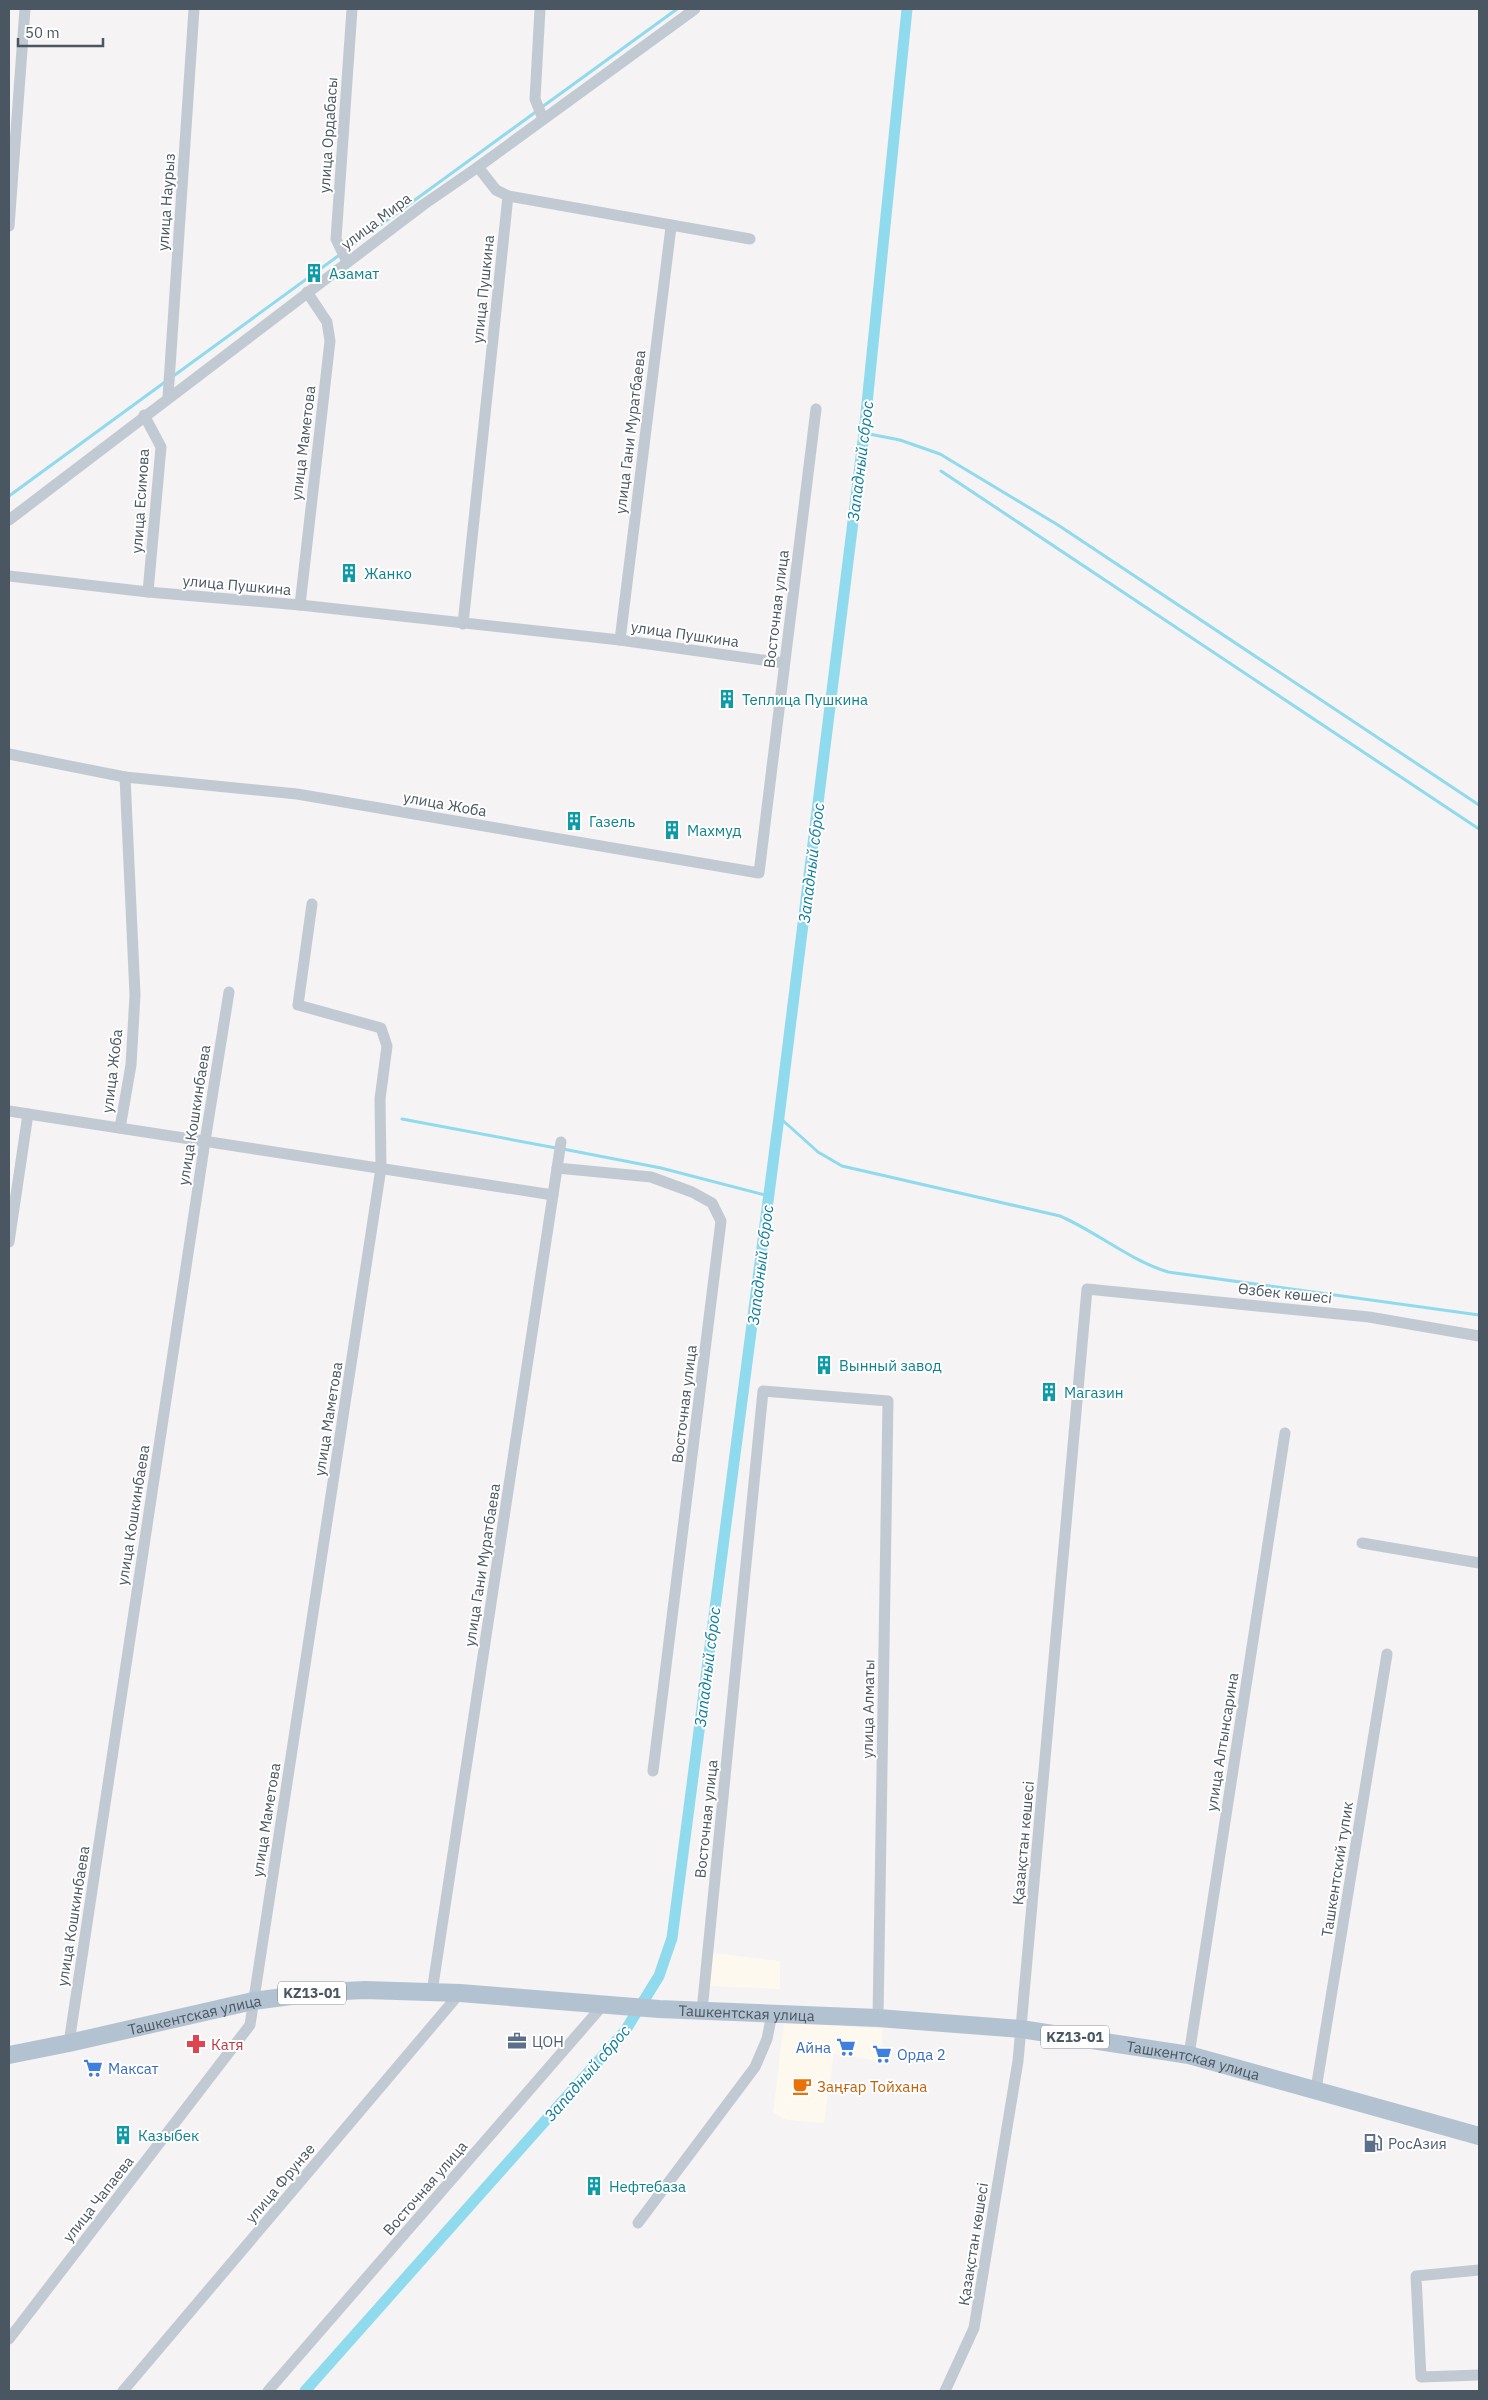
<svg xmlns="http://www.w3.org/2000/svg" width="1488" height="2400" font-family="'IBM Plex Sans',sans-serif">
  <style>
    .commercial { fill: #fdf9ef }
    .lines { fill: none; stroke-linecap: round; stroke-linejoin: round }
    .stream { stroke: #90daee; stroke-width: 3 }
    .canal { stroke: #90daee; stroke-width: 11 }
    .street { stroke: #c1cad2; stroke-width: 11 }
    .primary { stroke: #b3c2d1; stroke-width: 18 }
    .labels { text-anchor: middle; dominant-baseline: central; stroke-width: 4; stroke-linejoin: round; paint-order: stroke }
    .shield { fill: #fff; stroke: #808990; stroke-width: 1 }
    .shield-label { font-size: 14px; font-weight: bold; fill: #4a5661 }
    .street-label { font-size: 15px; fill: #4a5661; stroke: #fff }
    .culture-label { font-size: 15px; fill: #0d838f; stroke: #fff; text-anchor: start }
    .service-label { font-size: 15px; fill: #4e5e75; stroke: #fff; text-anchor: start }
    .health-label { font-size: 15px; fill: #be3a42; stroke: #fff; text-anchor: start }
    .shop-label { font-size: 15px; fill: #366cbe; stroke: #fff; text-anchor: start }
    .food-label { font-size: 15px; fill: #c56008; stroke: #fff; text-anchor: start }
    .water-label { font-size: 16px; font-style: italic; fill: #0c7c9b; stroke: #fff }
  </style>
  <rect width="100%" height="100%" fill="#f5f3f3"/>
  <g class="commercial">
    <polygon points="712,1953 780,1961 780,1989 710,1986"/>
    <polygon points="784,2022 883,2029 880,2061 834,2054 824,2123 787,2120 773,2113"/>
  </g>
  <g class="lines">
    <g class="stream">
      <polyline points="542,107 677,9"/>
      <polyline points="172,377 537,111"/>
      <polyline points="864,433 900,440 940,454 1058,525 1479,805"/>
      <polyline points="941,471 1479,829"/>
      <polyline points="9,496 165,382"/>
      <path d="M779 1117 818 1152 842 1166 1060 1216C1097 1232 1129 1260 1168 1272L1479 1315"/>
      <polyline points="402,1119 556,1148"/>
      <polyline points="563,1149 661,1168 769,1196"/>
    </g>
    <polyline class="canal" points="305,2391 625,2031 659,1976 672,1938 779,1117 864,433 907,9"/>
    <g class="street">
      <polyline points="540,9 535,99 543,119"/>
      <polyline points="478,167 496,190 508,196 750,239"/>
      <polyline points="9,226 25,9"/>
      <polyline points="347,262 336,239 352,9"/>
      <polyline points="168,397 194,9"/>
      <polyline points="144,415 161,447 148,592"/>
      <polyline points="9,520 423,205 478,167 695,9"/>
      <polyline points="9,576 148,592 300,605 620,640 784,663"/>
      <polyline points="300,605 330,341 327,322 307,292"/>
      <polyline points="463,624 508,196"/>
      <polyline points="620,640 671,227"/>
      <polyline points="9,754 125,777 297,794 759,873 816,409"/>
      <polyline points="9,1111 553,1195"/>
      <polyline points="120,1128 131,1065 135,995 125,777"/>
      <polyline points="557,1168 651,1177 692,1192 712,1203 721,1221 653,1771"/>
      <polyline points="9,1242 28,1114"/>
      <polyline points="1362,1543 1479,1563"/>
      <polyline points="432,1992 561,1142"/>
      <polyline points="702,2011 763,1391 888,1401 878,2018"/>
      <polyline points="69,2043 205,1141 229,992"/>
      <polyline points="1189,2055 1285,1433"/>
      <polyline points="1316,2089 1387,1654"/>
      <polyline points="638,2223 755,2067 767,2039 772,2014"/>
      <polyline points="1479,2270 1416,2276 1421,2377 1479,2375"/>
      <polyline points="9,2339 250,2025 381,1168 380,1099 387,1046 381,1028 298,1005 312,904"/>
      <polyline points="123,2391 460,1993"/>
      <polyline points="268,2391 604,2004"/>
      <polyline points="945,2391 974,2328 1018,2061 1087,1289 1369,1317 1479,1336"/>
    </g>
    <path class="primary" id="s1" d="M9 2055 69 2043 253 2001 322 1992 365 1990 460 1993 659 2009 878 2018 1021 2029 1189 2055 1479 2136"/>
  </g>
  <defs>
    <g id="building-bare" transform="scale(1.5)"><path d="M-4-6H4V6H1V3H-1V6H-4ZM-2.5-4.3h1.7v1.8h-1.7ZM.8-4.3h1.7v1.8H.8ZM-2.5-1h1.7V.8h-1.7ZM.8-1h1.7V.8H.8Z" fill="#0f9aa8" stroke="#fff" stroke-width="2.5" paint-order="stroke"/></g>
    <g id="office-bare" transform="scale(1.5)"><path d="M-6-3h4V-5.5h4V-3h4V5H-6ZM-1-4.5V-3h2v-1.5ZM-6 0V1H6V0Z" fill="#5c6f8a" stroke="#fff" stroke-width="2.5" paint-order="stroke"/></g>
    <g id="pharmacy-bare" transform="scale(1.5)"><path d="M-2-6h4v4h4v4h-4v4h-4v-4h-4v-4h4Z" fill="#e0444e" stroke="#fff" stroke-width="2.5" paint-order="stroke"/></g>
    <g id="supermarket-bare" transform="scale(1.5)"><path d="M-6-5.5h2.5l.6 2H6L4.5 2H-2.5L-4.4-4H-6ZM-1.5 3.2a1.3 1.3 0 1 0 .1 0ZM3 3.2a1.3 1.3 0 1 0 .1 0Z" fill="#3f7fe0" stroke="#fff" stroke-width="2.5" paint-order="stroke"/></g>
    <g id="cafe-bare" transform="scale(1.5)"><path d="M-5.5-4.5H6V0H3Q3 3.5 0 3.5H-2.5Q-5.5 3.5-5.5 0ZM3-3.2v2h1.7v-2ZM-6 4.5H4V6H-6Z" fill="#e8710a" stroke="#fff" stroke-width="2.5" paint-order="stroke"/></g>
    <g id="fuel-bare" transform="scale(1.5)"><path d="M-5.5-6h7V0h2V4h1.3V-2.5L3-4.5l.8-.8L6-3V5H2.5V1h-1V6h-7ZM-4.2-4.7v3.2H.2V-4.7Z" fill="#5c6f8a" stroke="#fff" stroke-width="2.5" paint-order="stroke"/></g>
  </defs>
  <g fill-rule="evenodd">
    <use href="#building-bare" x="314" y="273"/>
    <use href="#building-bare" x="349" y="573"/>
    <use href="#building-bare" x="727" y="699"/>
    <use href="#building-bare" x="574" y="821"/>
    <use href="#building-bare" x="672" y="830"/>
    <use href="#building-bare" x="824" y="1365"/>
    <use href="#building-bare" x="1049" y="1392"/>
    <use href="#office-bare" x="517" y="2041"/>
    <use href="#pharmacy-bare" x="196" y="2044"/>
    <use href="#supermarket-bare" x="846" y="2047"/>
    <use href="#supermarket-bare" x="882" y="2054"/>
    <use href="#supermarket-bare" x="93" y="2068"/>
    <use href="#cafe-bare" x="802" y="2086"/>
    <use href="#building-bare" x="123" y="2135"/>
    <use href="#fuel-bare" x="1373" y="2143"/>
    <use href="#building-bare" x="594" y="2186"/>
  </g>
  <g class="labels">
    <g class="shield">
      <rect x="278" y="1981.5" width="68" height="23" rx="4"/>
      <rect x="1041" y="2025.5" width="68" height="23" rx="4"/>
    </g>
    <g class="shield-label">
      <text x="312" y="1993">KZ13-01</text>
      <text x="1075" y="2037">KZ13-01</text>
    </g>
    <g class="street-label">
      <text transform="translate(328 135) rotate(-86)">улица Ордабасы</text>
      <text transform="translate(166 202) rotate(-86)">улица Наурыз</text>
      <text transform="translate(376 221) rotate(-37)">улица Мира</text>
      <text transform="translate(483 289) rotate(-84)">улица Пушкина</text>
      <text transform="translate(630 432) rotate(-83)">улица Гани Муратбаева</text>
      <text transform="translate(303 443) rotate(-83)">улица Маметова</text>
      <text transform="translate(140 501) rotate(-86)">улица Есимова</text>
      <text transform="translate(237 585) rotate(5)">улица Пушкина</text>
      <text transform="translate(776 609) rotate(-83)">Восточная улица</text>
      <text transform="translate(685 634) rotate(8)">улица Пушкина</text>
      <text transform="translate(445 804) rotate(10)">улица Жоба</text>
      <text transform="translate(112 1071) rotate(-83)">улица Жоба</text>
      <text transform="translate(194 1115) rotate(-81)">улица Кошкинбаева</text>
      <text transform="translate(1285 1293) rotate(6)">Өзбек көшесі</text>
      <text transform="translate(684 1404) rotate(-83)">Восточная улица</text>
      <text transform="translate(328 1419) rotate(-81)">улица Маметова</text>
      <text transform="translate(133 1515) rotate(-81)">улица Кошкинбаева</text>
      <text transform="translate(482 1565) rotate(-81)">улица Гани Муратбаева</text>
      <text transform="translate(868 1709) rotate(-89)">улица Алматы</text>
      <text transform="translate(1222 1742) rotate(-81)">улица Алтынсарина</text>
      <text transform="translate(706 1819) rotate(-84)">Восточная улица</text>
      <text transform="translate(266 1820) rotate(-81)">улица Маметова</text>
      <text transform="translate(1023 1843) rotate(-85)">Қазақстан көшесі</text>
      <text transform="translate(1337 1869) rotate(-81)">Ташкентский тупик</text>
      <text transform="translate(73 1916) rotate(-81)">улица Кошкинбаева</text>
      <text stroke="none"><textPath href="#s1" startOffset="745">Ташкентская улица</textPath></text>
      <text stroke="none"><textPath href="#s1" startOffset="190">Ташкентская улица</textPath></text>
      <text stroke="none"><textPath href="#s1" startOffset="1195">Ташкентская улица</textPath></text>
      <text transform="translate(280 2183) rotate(-50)">улица Фрунзе</text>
      <text transform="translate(425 2188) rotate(-49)">Восточная улица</text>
      <text transform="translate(98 2199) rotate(-52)">улица Чапаева</text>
      <text transform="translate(973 2244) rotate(-81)">Қазақстан көшесі</text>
    </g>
    <g class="culture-label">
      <text x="329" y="273">Азамат</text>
      <text x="364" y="573">Жанко</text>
      <text x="742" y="699">Теплица Пушкина</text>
      <text x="589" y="821">Газель</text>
      <text x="687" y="830">Махмуд</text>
      <text x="839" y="1365">Вынный завод</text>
      <text x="1064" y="1392">Магазин</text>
      <text x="138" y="2135">Казыбек</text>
      <text x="609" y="2186">Нефтебаза</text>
    </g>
    <g class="service-label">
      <text x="532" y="2041">ЦОН</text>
      <text x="1388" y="2143">РосАзия</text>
    </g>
    <g class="health-label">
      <text x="211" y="2044">Катя</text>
    </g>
    <g class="shop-label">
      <text x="831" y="2047" text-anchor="end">Айна</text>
      <text x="897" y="2054">Орда 2</text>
      <text x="108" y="2068">Максат</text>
    </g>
    <g class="food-label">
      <text x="817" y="2086">Заңғар Тойхана</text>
    </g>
    <g class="water-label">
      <text transform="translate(860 461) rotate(-83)">Западный сброс</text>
      <text transform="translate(811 863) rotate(-83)">Западный сброс</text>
      <text transform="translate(760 1265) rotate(-83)">Западный сброс</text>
      <text transform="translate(707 1667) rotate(-83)">Западный сброс</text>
      <text transform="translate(587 2073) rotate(-49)">Западный сброс</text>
    </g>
  </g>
  <rect width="1488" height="2400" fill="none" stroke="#4a5661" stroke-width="20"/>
  <path d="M18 38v8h85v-8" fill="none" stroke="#4a5661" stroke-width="2.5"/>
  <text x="25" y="38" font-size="15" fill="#4a5661" stroke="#ffffff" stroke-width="4" paint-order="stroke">50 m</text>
</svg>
